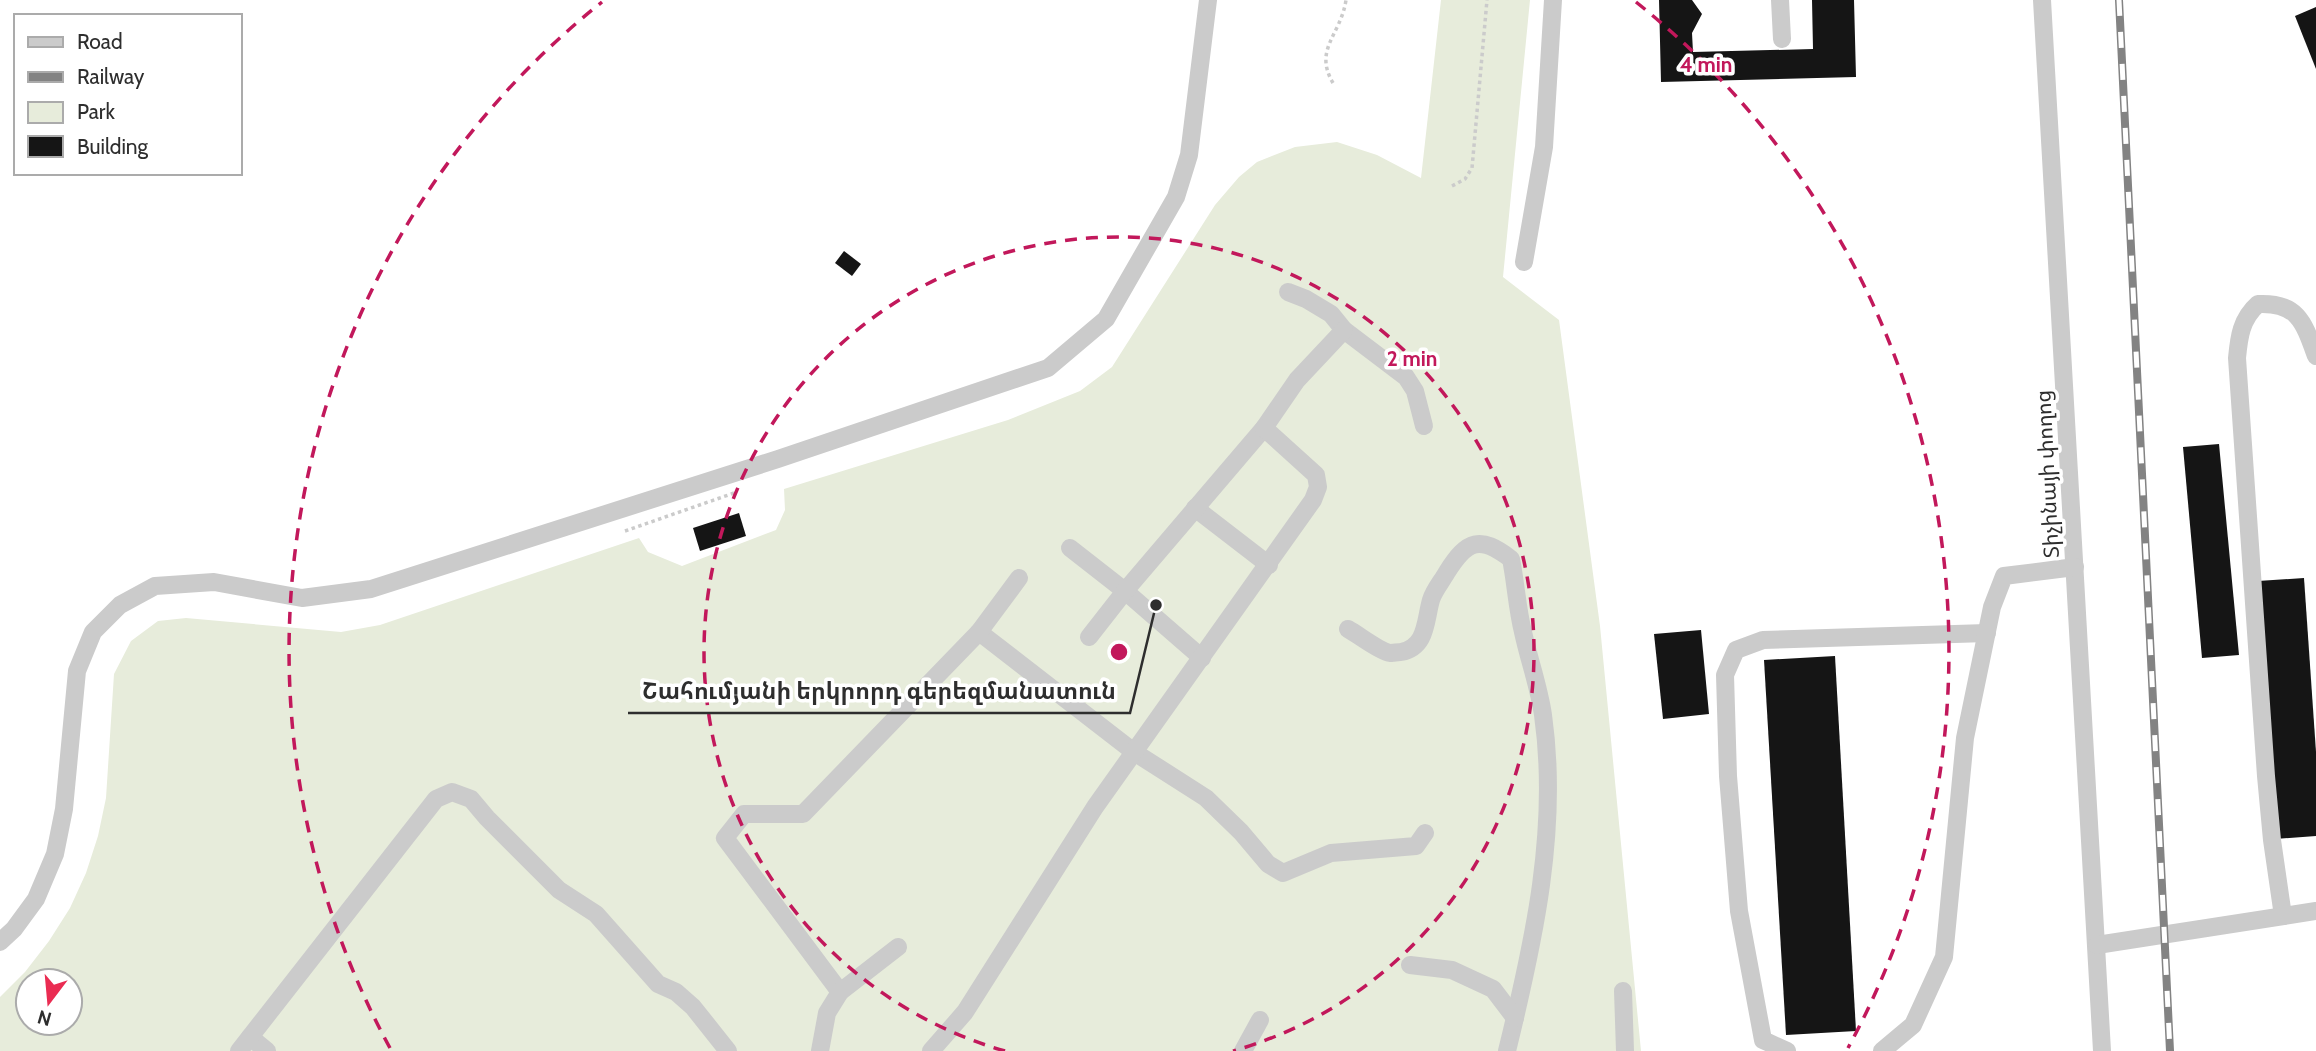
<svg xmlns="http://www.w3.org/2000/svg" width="2316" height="1051" font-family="Cabin,'Noto Sans Armenian',sans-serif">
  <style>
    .green { fill: #e7ecdb; fill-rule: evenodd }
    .building { fill: #151515 }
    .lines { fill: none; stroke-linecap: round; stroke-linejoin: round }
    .path { stroke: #cbcbcb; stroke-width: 3.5; stroke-dasharray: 3.5 3.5; stroke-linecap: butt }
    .minor { stroke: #cbcbcb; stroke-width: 18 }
    .rail-casing { stroke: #838383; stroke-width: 8 }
    .rail { stroke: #fff; stroke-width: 5; stroke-dasharray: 16; stroke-linecap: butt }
    .ring { fill: none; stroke: #c2185b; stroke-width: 3.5; stroke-dasharray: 12 9 }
    .labels { text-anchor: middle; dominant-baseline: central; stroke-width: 7; stroke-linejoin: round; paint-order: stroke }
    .street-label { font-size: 21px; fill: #2e2e2e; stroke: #fff }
    .centre { fill: #c2185b; stroke: #fff; stroke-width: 3.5 }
    .ring-label { font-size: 21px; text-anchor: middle; font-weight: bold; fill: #c2185b; stroke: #fff; stroke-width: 7; stroke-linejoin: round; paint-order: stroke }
    .leader { fill: none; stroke: #2e2e2e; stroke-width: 2.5 }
    .callout-dot { fill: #2e2e2e; stroke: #fff; stroke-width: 2.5 }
    .callout-label { font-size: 23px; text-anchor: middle; font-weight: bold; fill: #2e2e2e; stroke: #fff; stroke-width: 7; stroke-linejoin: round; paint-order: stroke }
  </style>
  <rect width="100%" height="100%" fill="#fff"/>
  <path class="green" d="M1441 0H1530L1503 277 1559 320 1600 626 1641 1051H0V997L25 972 49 941 70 908 86 873 98 836 106 798 114 674 131 641 158 621 186 618 341 632 380 625 639 538 648 552 682 566 776 530 785 510 784 489 1008 420 1080 391 1112 367 1215 205 1239 177 1257 162 1295 147 1337 142 1377 155 1421 178ZM28 981H70V1023H28Z"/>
  <g class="building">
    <polygon points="1659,0 1692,0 1702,14 1692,33 1693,52 1813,49 1812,0 1854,0 1856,77 1661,82"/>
    <polygon points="2316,7 2316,69 2295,16"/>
    <polygon points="844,251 861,264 852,276 835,263"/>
    <polygon points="2219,444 2239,655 2202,658 2183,447"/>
    <polygon points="739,513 746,536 700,551 693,528"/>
    <polygon points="2304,578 2316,752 2316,836 2275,839 2258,581"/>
    <polygon points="1701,630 1709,714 1663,719 1654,634"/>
    <polygon points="1835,656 1856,1031 1786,1035 1764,660"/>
  </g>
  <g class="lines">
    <g class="path">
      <path d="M1333 83C1313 49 1341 35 1346 0"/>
      <polyline points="1452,186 1465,179 1472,168 1487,0"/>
      <polyline points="625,531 734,493"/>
    </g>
    <g class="minor">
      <polyline points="1780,0 1782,39"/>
      <polyline points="2042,0 2102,1051"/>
      <polyline points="1524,262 1544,147 1553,0"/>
      <polyline points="1288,292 1306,299 1331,314 1344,330 1406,377 1415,391 1424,426"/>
      <polyline points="1195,508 1269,565"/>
      <polyline points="1070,548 1125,591 1202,658"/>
      <path d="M1348 629C1359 635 1379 651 1390 653 1391 653 1400 652 1401 652 1427 647 1425 621 1431 600 1434 590 1442 581 1447 572 1467 540 1480 535 1511 559 1516 584 1517 608 1523 632 1529 660 1539 687 1543 715 1559 828 1534 941 1507 1051"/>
      <polyline points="979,632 1134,752 1206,798 1241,832 1268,864 1283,873 1331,853 1416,846 1425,833"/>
      <polyline points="1089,637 1125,591 1264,428 1297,380 1344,330"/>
      <path d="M2283 916 2272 840 2266 776 2237 358C2239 337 2241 319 2258 304 2298 302 2304 323 2316 356"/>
      <polyline points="0,942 14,929 36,899 55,854 64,809 77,671 93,632 120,605 155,586 214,582 302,598 371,589 778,459 1048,368 1106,319 1176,197 1189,155 1208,0"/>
      <polyline points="2097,945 2316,911"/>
      <polyline points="1410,965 1452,970 1493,989 1515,1018"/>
      <polyline points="1623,991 1625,1051"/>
      <polyline points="840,992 725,838 744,814 803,814 979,632 1019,578"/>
      <polyline points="250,1037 267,1051"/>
      <polyline points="239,1051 436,799 452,792 471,799 487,818 559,890 596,914 658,984 676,992 693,1007 728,1051"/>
      <polyline points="820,1051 827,1013 840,992 898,947"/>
      <polyline points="931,1051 965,1012 1095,807 1313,500 1318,487 1316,475 1264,428"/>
      <polyline points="1243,1051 1260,1020"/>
      <polyline points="1787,1051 1763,1040 1739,911 1728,776 1725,675 1736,650 1763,640 1987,633"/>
      <polyline points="1882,1051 1913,1025 1944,957 1965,738 1992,607 2004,576 2075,567"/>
    </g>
    <g class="rail-casing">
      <polyline id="rail" points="2119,0 2170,1051"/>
    </g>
    <use href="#rail" class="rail"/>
  </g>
  <g class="ring">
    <path d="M1005 1051A415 415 0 1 1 1233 1051"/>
    <path d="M390 1048A830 830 0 0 1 602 2M1636 2A830 830 0 0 1 1848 1048"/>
  </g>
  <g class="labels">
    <g class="street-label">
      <text transform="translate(2047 474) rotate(-93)">Տիչինայի փողոց</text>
    </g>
  </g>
  <circle cx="1119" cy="652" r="10" class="centre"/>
  <g class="ring-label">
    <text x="1706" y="72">4 min</text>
    <text x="1412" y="366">2 min</text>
  </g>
  <path class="leader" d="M1156 605L1130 713H628"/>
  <circle class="callout-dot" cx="1156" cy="605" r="7"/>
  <g class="callout-label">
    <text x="879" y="699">Շահումյանի երկրորդ գերեզմանատուն</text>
  </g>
  <rect x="14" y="14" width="228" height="161" fill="#ffffff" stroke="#ababab" stroke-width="2"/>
  <rect x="28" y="37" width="35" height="10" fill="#cbcbcb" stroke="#ababab" stroke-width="2"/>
  <text x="77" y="49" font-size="21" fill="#2e2e2e">Road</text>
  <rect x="28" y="72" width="35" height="10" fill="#838383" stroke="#ababab" stroke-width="2"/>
  <text x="77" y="84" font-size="21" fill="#2e2e2e">Railway</text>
  <rect x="28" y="102" width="35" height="21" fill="#e7ecdb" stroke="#ababab" stroke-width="2"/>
  <text x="77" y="119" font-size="21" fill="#2e2e2e">Park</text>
  <rect x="28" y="136" width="35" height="21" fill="#151515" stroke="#ababab" stroke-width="2"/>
  <text x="77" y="154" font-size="21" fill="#2e2e2e">Building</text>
  <g transform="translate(49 1002) rotate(196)"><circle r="33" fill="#ffffff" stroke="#ababab" stroke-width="2"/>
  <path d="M0-5L12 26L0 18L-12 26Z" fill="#ea2c52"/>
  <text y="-10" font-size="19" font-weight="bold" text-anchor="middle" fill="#2e2e2e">N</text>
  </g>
</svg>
